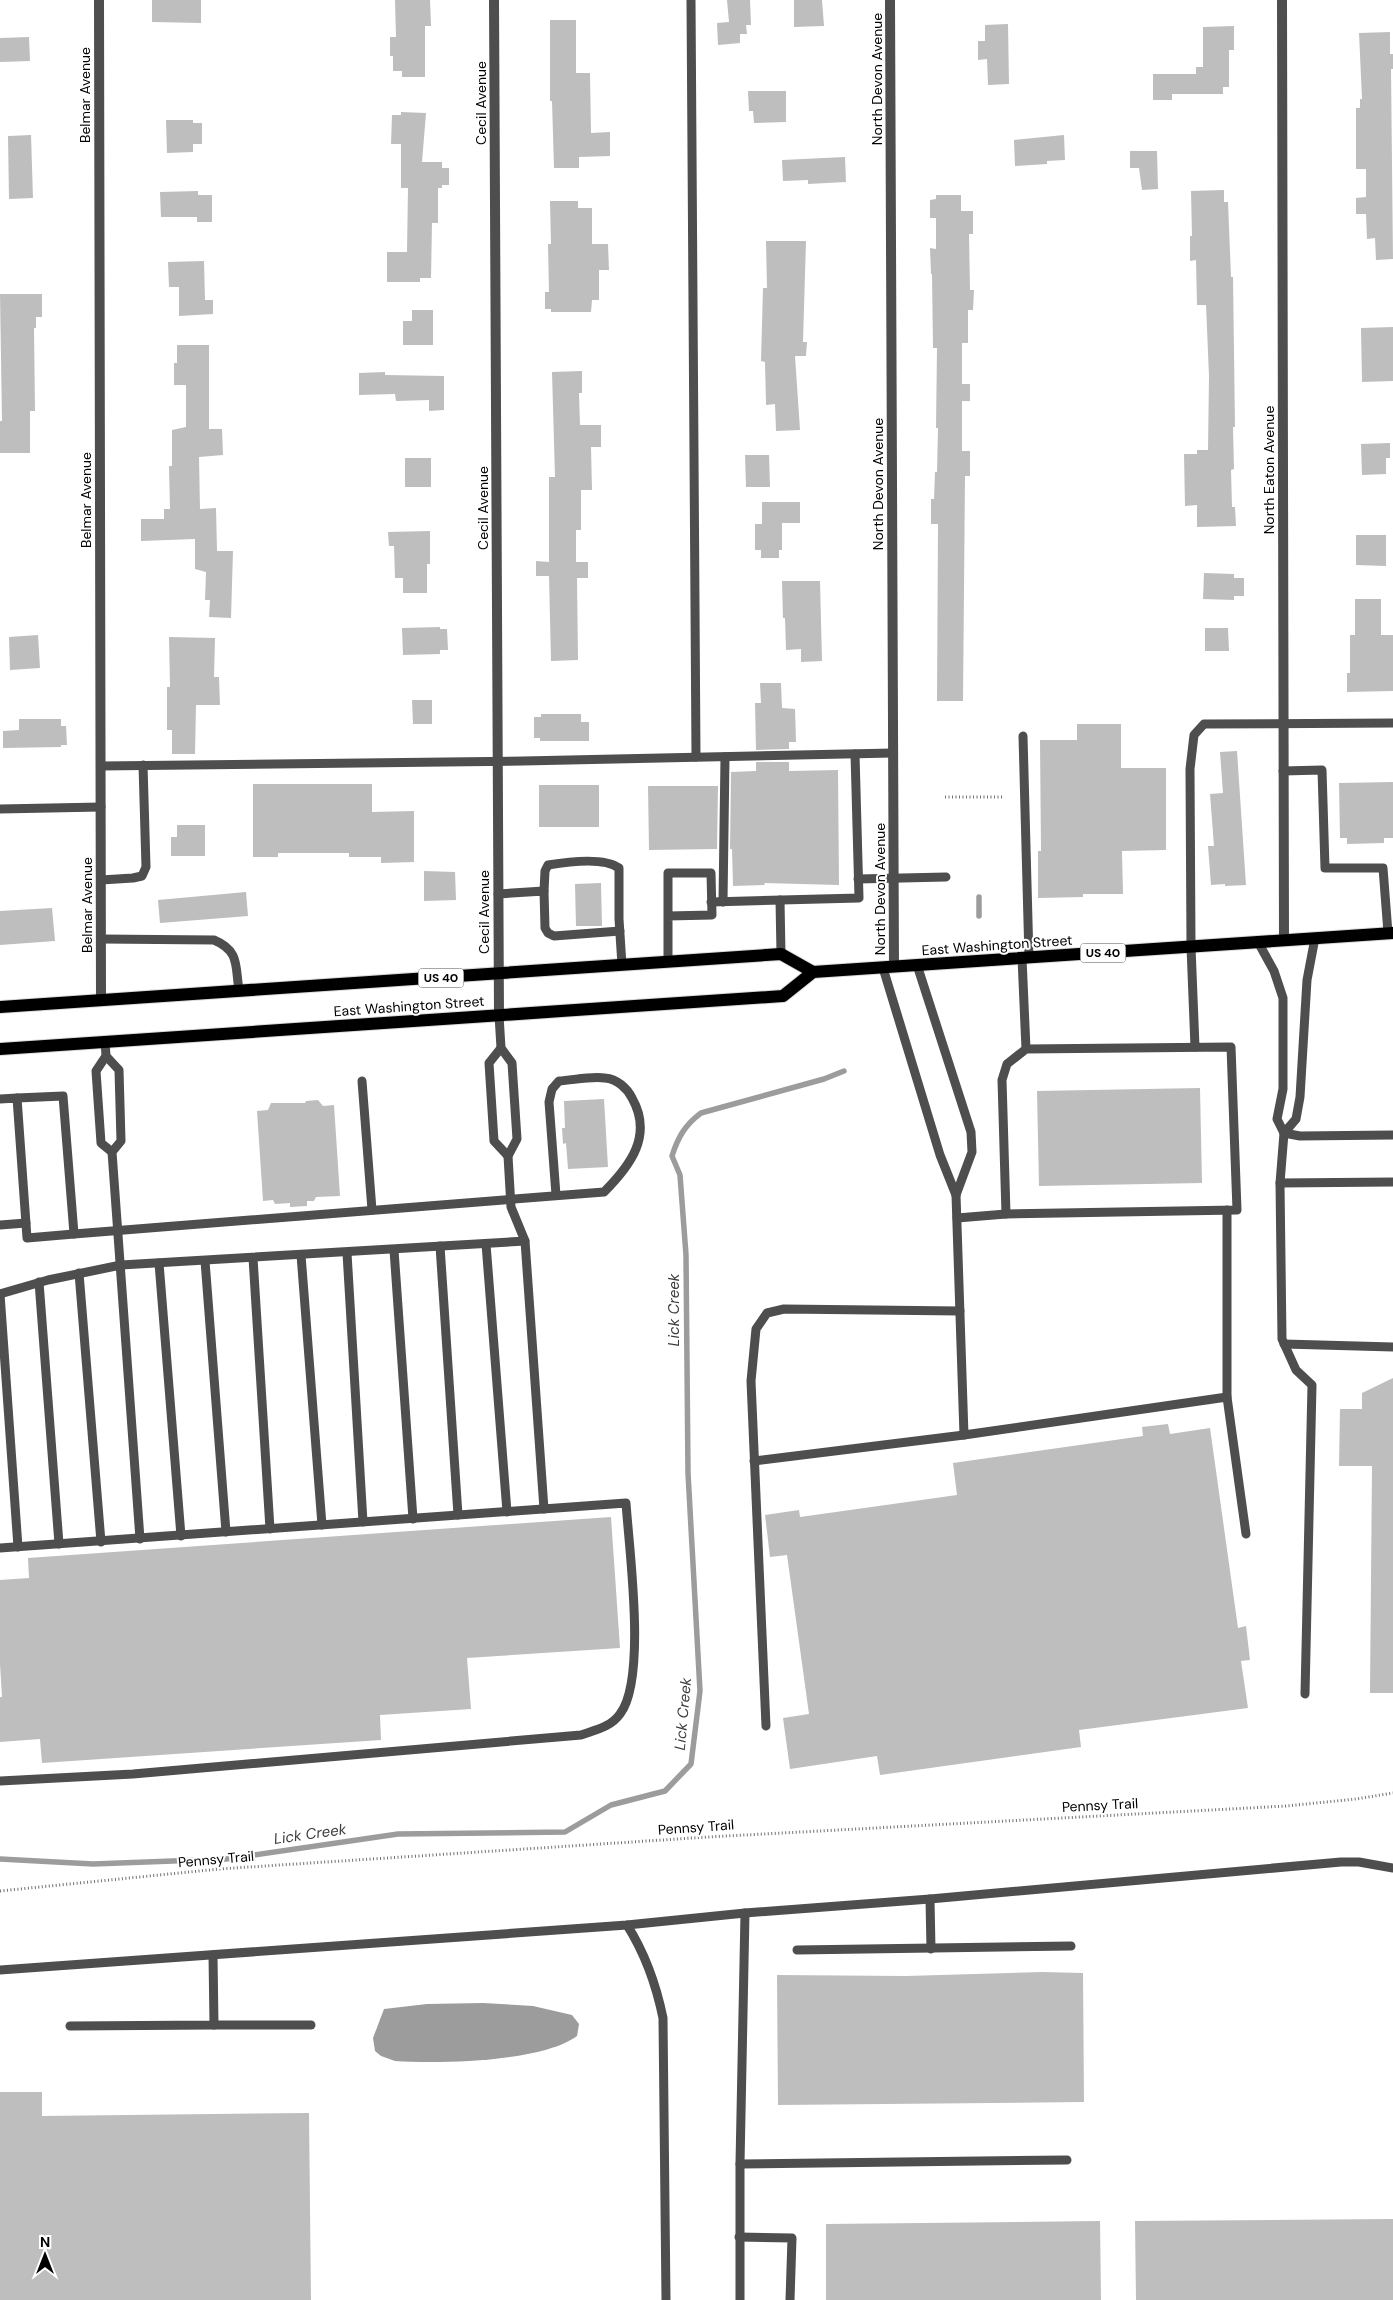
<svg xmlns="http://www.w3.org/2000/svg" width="1393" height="2300" font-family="'DM Sans',sans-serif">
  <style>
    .water { fill: #9c9c9c }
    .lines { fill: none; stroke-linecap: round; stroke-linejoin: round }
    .stream { stroke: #9c9c9c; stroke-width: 5.5 }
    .building { fill: #bebebe }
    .primary-casing { stroke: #dbdbdb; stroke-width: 14 }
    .path { stroke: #707070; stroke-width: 3; stroke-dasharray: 1 2.5; stroke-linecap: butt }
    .lane { stroke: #4e4e4e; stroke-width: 9 }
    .street { stroke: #4e4e4e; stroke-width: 10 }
    .primary { stroke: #000; stroke-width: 12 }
    .labels { text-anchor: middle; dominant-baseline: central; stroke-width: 4; stroke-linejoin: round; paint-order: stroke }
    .shield { fill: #fff; stroke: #4c4c4c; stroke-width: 1 }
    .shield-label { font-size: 12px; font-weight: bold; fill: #000 }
    .street-label { font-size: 14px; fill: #000; stroke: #fff }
    .water-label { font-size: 15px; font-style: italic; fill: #3d3d3d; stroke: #fff }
  </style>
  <rect width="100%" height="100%" fill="#fff"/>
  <path class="water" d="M483 2003 533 2006 572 2015 579 2024 577 2036C542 2062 439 2064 395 2061L381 2056 375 2051 373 2038 384 2009 427 2004Z"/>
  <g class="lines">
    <g class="stream">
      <polyline points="979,897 979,916"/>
      <path d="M0 1859 93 1864 226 1859 398 1834 565 1832 611 1805 665 1791 691 1764 700 1691 688 1473 686 1255 680 1175 672 1156C678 1137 685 1125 701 1113L824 1079 844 1071"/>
    </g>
  </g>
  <g class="building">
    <polygon points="152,0 201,0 201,23 152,22"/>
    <polygon points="395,0 430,0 431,26 425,26 425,77 402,77 402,71 393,71 393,56 390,56 390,37 396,37"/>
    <polygon points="727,0 750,0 751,25 746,25 747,34 740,34 740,43 718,45 717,23 729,22"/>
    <polygon points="794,0 822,0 824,26 794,27"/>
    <polygon points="550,20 576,20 576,73 590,73 591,133 610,132 610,156 579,157 579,168 554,168 552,101 550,101"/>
    <polygon points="1008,24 1009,84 988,85 987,59 978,60 978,41 985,41 985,25"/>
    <polygon points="1234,26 1234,50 1229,50 1229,87 1223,87 1223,94 1172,94 1172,100 1153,100 1153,74 1196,74 1196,67 1203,67 1203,27"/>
    <polygon points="1390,32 1390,54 1393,54 1393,69 1391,69 1393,259 1376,260 1375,238 1367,239 1366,214 1356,214 1356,198 1366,197 1366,169 1356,169 1356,108 1360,108 1360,99 1362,99 1359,33"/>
    <polygon points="29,37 30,61 0,62 0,38"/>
    <polygon points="748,91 786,91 786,122 754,123 753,111 749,111"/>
    <polygon points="401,112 426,113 422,162 442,162 442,168 449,168 449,185 442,185 442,188 438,188 438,223 432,223 431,278 420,278 420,282 387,282 387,252 407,252 408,188 401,188 401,144 391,144 392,115 401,115"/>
    <polygon points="166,120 193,120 193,123 202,123 202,144 193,144 193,152 167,153"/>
    <polygon points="31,135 33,198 9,199 8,136"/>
    <polygon points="1064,135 1065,160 1047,161 1047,164 1015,166 1014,140"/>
    <polygon points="1130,151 1157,151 1158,189 1142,190 1139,168 1130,168"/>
    <polygon points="845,157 846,182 808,184 808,180 783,181 782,160"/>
    <polygon points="1224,190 1224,202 1228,202 1231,277 1233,277 1235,427 1233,427 1234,469 1231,470 1232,507 1235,507 1236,526 1197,527 1197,505 1185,506 1184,454 1197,454 1197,450 1208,450 1209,376 1206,305 1197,305 1196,260 1190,261 1190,236 1192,236 1191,191"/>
    <polygon points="198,191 198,195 212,195 212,222 197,222 197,217 161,217 160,192"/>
    <polygon points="936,195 961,195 961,211 973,211 973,234 969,234 970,290 974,290 973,310 968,310 968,343 962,343 962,384 970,384 970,401 962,401 962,451 970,451 970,476 965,476 963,701 937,701 938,524 931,524 931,499 934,499 935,472 937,472 938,428 936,428 937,348 933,348 932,274 931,274 930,248 936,249 936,218 930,218 930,200 936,199"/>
    <polygon points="550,201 578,201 578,208 592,208 592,244 608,244 609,270 599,270 599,300 592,300 591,312 551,312 551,309 545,309 545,292 549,292 548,244 551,244"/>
    <polygon points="766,241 806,241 803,342 807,342 806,356 795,356 800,430 776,431 775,404 766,405 765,362 761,361 763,288 767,288"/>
    <polygon points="204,261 205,300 213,300 213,314 179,316 179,287 169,287 168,262"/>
    <polygon points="0,294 42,294 42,317 36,317 36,328 34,328 35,411 30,411 30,453 0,453 0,421 2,421"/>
    <polygon points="412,310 433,310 433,345 403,345 403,321 412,321"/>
    <polygon points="1393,327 1393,381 1362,382 1361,328"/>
    <polygon points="177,345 209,345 209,429 222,429 223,455 199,457 200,509 216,508 217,551 233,551 231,618 209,617 210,600 205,600 206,572 195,569 195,539 141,541 141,519 164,519 164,509 170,509 169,466 172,466 172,430 186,427 186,385 174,385 174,363 177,363"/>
    <polygon points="582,371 582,393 579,393 580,425 601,425 601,447 591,447 592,490 581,490 581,530 576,530 576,562 588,562 588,578 577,578 578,660 551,661 549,576 536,576 536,561 549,562 549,477 555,477 552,372"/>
    <polygon points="385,372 385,375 444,376 444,410 429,411 429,400 396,401 395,394 359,395 359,373"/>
    <polygon points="1390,443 1390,458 1386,458 1386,474 1362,475 1361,444"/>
    <polygon points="745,455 769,455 770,487 746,487"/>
    <rect x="405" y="458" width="26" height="29"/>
    <polygon points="762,502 800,502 800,523 782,523 782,550 779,550 779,558 761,558 761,550 755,550 755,524 762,524"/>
    <polygon points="430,531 430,564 427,564 427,593 403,593 403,578 395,578 394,546 389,546 388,532"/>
    <polygon points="1356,535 1386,535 1386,566 1356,565"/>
    <polygon points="1204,573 1234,574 1234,578 1244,578 1244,596 1234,596 1234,600 1203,599"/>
    <polygon points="782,581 820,581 822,661 801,662 801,649 786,650 785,618 783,618"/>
    <polygon points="1355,599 1381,599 1381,635 1393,635 1393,691 1347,692 1347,673 1350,673 1350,635 1355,635"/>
    <polygon points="440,627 440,629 447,629 448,650 440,650 440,654 403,655 402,628"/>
    <polygon points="1205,628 1228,628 1229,651 1205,651"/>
    <polygon points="38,635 40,668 10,670 9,637"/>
    <polygon points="169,637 215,638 214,677 219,677 220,705 196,705 195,754 172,754 172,730 167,730 167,687 170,687"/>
    <polygon points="760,683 781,683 782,708 795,709 796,742 789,742 789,749 756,750 755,703 761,703"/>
    <polygon points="412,700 432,700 432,724 413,724"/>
    <polygon points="541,714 581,714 581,722 589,722 589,741 540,741 540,738 534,738 534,717 541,717"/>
    <polygon points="19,719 61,719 61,726 66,726 67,745 61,745 61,747 3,748 3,731 19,730"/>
    <polygon points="1077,724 1121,724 1121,768 1166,768 1166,850 1122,851 1123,894 1083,894 1083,897 1038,898 1038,851 1041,851 1040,740 1077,740"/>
    <polygon points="1237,751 1246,885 1225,886 1225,884 1211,885 1208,846 1214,846 1210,794 1223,793 1220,752"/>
    <polygon points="756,762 789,762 789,771 838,770 839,885 764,883 765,885 733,886 732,849 730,849 731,772 756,771"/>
    <polygon points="1393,782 1393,838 1384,838 1384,843 1347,844 1347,838 1340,838 1339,783"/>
    <polygon points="253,784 372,784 372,812 414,811 414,862 381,863 381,857 349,857 349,853 278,853 278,857 253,857"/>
    <rect x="539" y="785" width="60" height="42"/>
    <polygon points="648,786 718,786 717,849 649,850"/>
    <polygon points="177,825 205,825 205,856 171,856 171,837 177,837"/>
    <polygon points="424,871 455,872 456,900 424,901"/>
    <polygon points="601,883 602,926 576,926 575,884"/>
    <polygon points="246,892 248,916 160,923 158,900"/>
    <polygon points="52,908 55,941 0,945 0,911"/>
    <polygon points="1200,1088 1202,1183 1039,1186 1037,1091"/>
    <polygon points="604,1099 608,1167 568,1169 566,1143 563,1144 562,1128 565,1128 564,1101"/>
    <polygon points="318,1100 323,1106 334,1105 340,1196 316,1197 314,1201 307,1201 307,1206 290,1207 290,1203 275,1204 273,1200 263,1201 257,1111 268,1110 271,1103 305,1103 306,1101"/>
    <polygon points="1393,1378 1393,1693 1370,1693 1372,1466 1339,1466 1340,1409 1362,1409 1362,1393"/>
    <polygon points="1168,1424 1170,1434 1210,1428 1238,1628 1246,1626 1250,1660 1241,1661 1248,1708 1079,1730 1081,1747 880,1775 877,1756 790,1769 783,1718 809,1714 787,1555 770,1557 765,1515 799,1510 800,1517 957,1495 953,1463 1143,1436 1142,1427"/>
    <polygon points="611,1517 620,1648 467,1658 471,1709 380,1715 381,1740 42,1763 40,1739 0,1742 0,1697 2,1697 0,1664 0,1580 29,1578 28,1558"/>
    <polygon points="1042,1972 1083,1973 1084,2102 778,2105 777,1975 906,1976"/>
    <polygon points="0,2092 42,2092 42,2116 309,2113 311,2300 0,2300"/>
    <polygon points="1393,2219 1393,2300 1136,2300 1135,2221"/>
    <polygon points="1100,2221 1101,2300 826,2300 826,2224"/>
  </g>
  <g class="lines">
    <g class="primary-casing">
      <g id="primary">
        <polyline points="0,1007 781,954 813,972 1393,933"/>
        <polyline points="0,1049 783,996 813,972"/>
      </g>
    </g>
    <g class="path">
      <polyline points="945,797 1003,797"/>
      <polyline points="0,1891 219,1869 708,1837 1286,1806 1356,1799 1393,1793"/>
    </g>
    <g class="lane">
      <polyline points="691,0 696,757"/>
      <polyline points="1023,736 1029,958"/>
      <polyline points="101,766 523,761 893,753"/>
      <polyline points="1283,771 1322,770 1325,868 1383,868 1388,933"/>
      <polyline points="0,809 101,807"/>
      <polyline points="858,879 946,877"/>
      <polyline points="101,880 133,878 142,876 146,867 143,765"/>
      <path d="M544 891 545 871 548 865C566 862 604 857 619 868V919L622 965"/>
      <polyline points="498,894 544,891 545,928 548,933 554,936 620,931"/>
      <polyline points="780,900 781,954"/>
      <polyline points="711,902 859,898 855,754"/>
      <polyline points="723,902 725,757"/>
      <path d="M101 939 214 940C240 951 235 966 239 990"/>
      <polyline points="1258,942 1274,971 1283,998 1283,1089 1277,1119 1284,1133 1280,1183 1282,1339 1296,1370 1312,1385 1305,1694"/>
      <polyline points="1022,958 1026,1049 1007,1064 1002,1080 1006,1214 1237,1210 1231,1047 1026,1049"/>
      <polyline points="668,962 668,873 711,873 712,915 668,916"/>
      <polyline points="883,968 940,1155 956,1195 972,1152 971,1132 917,965"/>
      <polyline points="499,1015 501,1048 512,1063 517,1139 508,1156 511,1207 525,1241 544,1509"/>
      <polyline points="105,1041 106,1056 96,1071 101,1143 112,1152"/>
      <polyline points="1195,1047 1191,947 1190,769 1194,735 1204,724 1393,723"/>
      <polyline points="501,1048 489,1063 494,1141 508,1156"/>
      <polyline points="106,1056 119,1070 121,1141 112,1152 140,1539"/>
      <polyline points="362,1081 372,1210"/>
      <path d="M17 1098 63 1096 74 1234 604 1192C631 1165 653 1135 632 1098 627 1088 617 1079 605 1078 591 1076 574 1080 559 1081L552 1089 549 1102 556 1195"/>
      <polyline points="0,1099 17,1098 27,1238 74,1234"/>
      <polyline points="1284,1133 1296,1119 1300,1097 1307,980 1315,938"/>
      <polyline points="1284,1133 1300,1136 1393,1135"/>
      <polyline points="1280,1183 1393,1182"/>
      <polyline points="956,1195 964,1435 1227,1397 1246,1534"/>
      <polyline points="1227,1210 1227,1397"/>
      <polyline points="957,1218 1006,1214"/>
      <polyline points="0,1225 26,1223"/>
      <polyline points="486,1244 507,1512"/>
      <polyline points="440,1246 458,1515"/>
      <polyline points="394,1250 413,1519"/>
      <polyline points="347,1253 363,1522"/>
      <polyline points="301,1255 322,1525"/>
      <polyline points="253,1258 270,1529"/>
      <polyline points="205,1261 226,1532"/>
      <polyline points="159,1263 181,1536"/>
      <polyline points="79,1273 101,1542"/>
      <polyline points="39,1282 59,1544"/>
      <polyline points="0,1294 48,1280 121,1265 525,1241"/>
      <polyline points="0,1294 18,1547"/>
      <polyline points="1284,1344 1393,1347"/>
      <polyline points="754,1461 964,1435"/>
      <path d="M0 1548 626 1503C629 1549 647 1679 620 1714 611 1727 595 1730 581 1735L133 1774 0 1781"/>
      <polyline points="766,1726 751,1381 756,1329 767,1313 784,1309 960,1311"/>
      <polyline points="930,1899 931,1949"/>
      <path d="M627 1925C646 1955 656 1984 663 2018L666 2300"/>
      <polyline points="797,1950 1071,1946"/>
      <polyline points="0,1970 627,1925 745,1913 930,1899 1341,1862 1359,1862 1393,1868"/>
      <polyline points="214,2025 311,2025"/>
      <polyline points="70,2026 214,2025 213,1955"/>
      <polyline points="740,2164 1067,2160"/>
      <polyline points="739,2237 792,2238 790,2300"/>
      <polyline points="740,2300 740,2164 745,1913"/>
    </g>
    <g class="street">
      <polyline points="99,0 101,999"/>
      <polyline points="494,0 499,1015"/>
      <polyline points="890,0 894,967"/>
      <polyline points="1282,0 1284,940"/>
    </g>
    <use href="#primary" class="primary"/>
  </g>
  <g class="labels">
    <g class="shield">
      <rect x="1080.5" y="943.5" width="45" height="19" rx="4"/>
      <rect x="418.5" y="968.5" width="45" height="19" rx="4"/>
    </g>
    <g class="shield-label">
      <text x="1103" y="953">US 40</text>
      <text x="441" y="978">US 40</text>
    </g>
    <g class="street-label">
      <text transform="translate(877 79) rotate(-90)">North Devon Avenue</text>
      <text transform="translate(85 95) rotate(-90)">Belmar Avenue</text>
      <text transform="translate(481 103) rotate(-90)">Cecil Avenue</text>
      <text transform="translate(1269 470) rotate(-90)">North Eaton Avenue</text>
      <text transform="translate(878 484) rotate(-90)">North Devon Avenue</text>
      <text transform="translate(86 500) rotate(-90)">Belmar Avenue</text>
      <text transform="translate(483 508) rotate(-90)">Cecil Avenue</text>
      <text transform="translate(880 889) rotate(-90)">North Devon Avenue</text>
      <text transform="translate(87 905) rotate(-90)">Belmar Avenue</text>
      <text transform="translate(484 912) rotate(-90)">Cecil Avenue</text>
      <text transform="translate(997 945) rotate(-4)">East Washington Street</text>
      <text transform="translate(409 1006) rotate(-4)">East Washington Street</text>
      <text transform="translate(1100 1805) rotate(-3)">Pennsy Trail</text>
      <text transform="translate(696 1827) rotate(-4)">Pennsy Trail</text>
      <text transform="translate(216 1859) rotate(-5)">Pennsy Trail</text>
    </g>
    <g class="water-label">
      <text transform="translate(674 1310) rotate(-90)">Lick Creek</text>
      <text transform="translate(683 1714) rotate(-85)">Lick Creek</text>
      <text transform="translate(310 1834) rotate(-8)">Lick Creek</text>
    </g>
  </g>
  <g transform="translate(45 2255)" stroke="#ffffff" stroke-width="4" paint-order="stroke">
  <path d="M0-4L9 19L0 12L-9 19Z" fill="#000000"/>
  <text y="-8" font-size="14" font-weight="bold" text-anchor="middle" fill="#000000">N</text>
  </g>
</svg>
